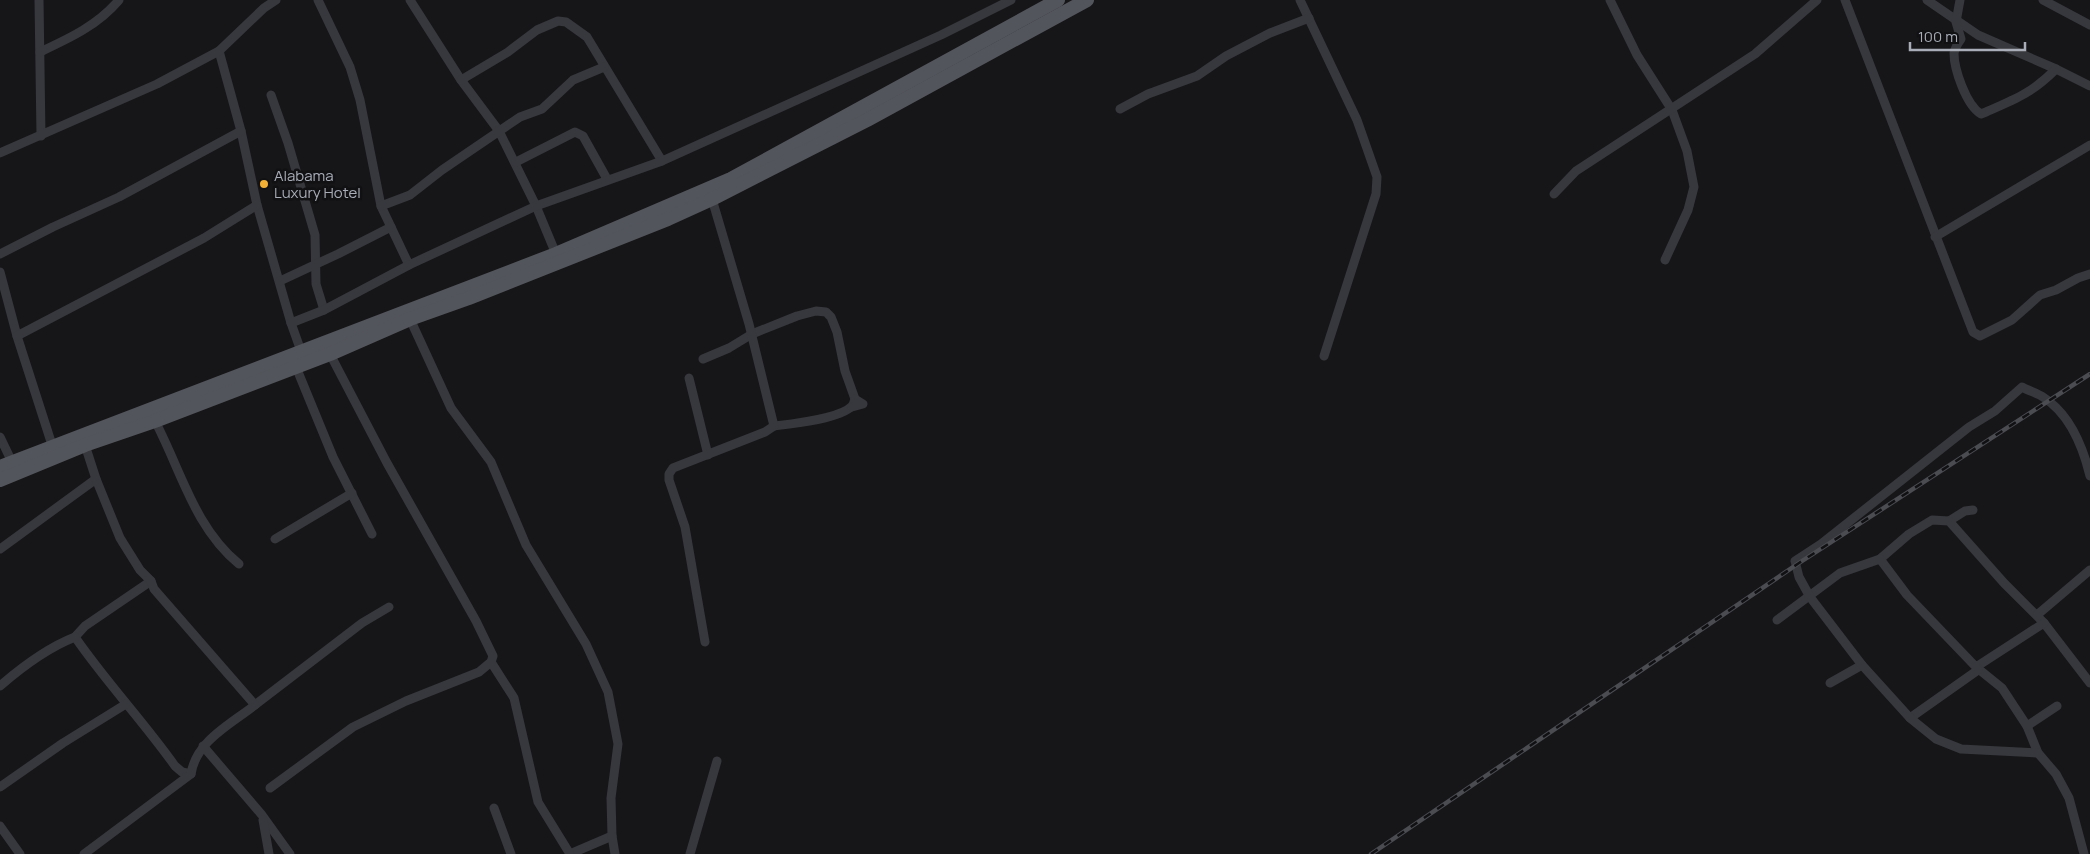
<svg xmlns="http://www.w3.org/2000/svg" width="2090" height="854" font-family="Manrope,sans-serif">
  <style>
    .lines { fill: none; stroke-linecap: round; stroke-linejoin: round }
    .minor { stroke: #37383d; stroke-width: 9 }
    .primary { stroke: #53555c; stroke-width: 14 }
    .rail-casing { stroke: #4a4c52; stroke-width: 4.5 }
    .rail { stroke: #111113; stroke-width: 2.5; stroke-dasharray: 8; stroke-linecap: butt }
    .poi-dot { fill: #f2b134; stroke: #111113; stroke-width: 2 }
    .labels { text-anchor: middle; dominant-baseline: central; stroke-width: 5; stroke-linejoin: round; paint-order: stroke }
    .poi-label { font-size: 15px; fill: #a8adb8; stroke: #111113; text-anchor: start }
  </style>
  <rect width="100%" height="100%" fill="#161618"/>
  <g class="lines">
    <g class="minor">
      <polyline points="39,0 41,136"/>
      <polyline points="318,0 350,67 360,100 381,206 409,265"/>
      <polyline points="410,0 461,80 499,131 536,206 556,254"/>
      <polyline points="1300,0 1357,120 1377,177 1376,194 1324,356"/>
      <polyline points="1610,0 1637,55 1672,110 1687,151 1694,187 1688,210 1665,260"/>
      <polyline points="1845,0 1973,332 1980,336 2012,320 2040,295 2056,290 2078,278 2090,274"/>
      <polyline points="1927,0 1978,35 2056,69 2090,86"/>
      <path d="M1960 0 1956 22 1961 39C1958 43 1955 48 1954 53 1954 69 1966 105 1981 114L1986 112C2016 99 2032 93 2056 69"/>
      <polyline points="2043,0 2090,25"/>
      <polyline points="219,51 241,131 257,205 291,323"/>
      <path d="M40 52C70 38 98 25 119 0"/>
      <polyline points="461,80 508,52 537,30 558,21 566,22 587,37 662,161"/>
      <polyline points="271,95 288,143 315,235 316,284 324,310"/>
      <polyline points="1120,109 1148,94 1197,76 1226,56 1270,33 1309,18"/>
      <polyline points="0,153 157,84 219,51 264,8 276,0"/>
      <polyline points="516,162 575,132 583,136 607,179"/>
      <polyline points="1554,194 1576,171 1755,54 1817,0"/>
      <polyline points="381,206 410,195 442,170 520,117 542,109 573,80 604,67"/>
      <polyline points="1935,237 2090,145"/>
      <polyline points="0,254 53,227 119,197 241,131"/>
      <polyline points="0,272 17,336 53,448"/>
      <polyline points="280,281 338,254 391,227"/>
      <polyline points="410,319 451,408 491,462 526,545 586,644 608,692 618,744 611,798 612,836 570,854"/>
      <polyline points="17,336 204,238 257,205"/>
      <polyline points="301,351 291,323 324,310 409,265 536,206 662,161 941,35 1011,0"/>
      <path d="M703 359 729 348 752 334 797 316 816 311 826 312 831 317 837 332 845 371 855 399C854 401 854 404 852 406 840 419 791 424 774 426"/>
      <polyline points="296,367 333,457 372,534"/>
      <polyline points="689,378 708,455"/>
      <polyline points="852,407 863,404 855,399"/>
      <path d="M155 421C181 470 194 527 239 564"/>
      <polyline points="0,437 12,462"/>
      <polyline points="1949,521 1965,511 1973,510"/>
      <polyline points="275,539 352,493"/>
      <polyline points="0,549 96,479"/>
      <polyline points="1880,559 1909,534 1932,520 1949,521 2004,583 2044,623 2090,683"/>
      <path d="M151 581 85 626 75 637C106 682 144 722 175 766L182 772 191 774"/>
      <polyline points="2037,615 2090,570"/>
      <polyline points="1777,620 1840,573 1880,559 1907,595 1976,667 2044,623"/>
      <polyline points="705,642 685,527 669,480 669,474 673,468 765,432 774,426 749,324 712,199"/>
      <polyline points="491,662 514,698 538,802 570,854"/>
      <polyline points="1976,667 2002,688 2027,726 2038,753 2056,774 2069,798 2084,854"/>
      <polyline points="1830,683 1862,665"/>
      <path d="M0 686C23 666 47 648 75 637"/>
      <polyline points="255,705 362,623 389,607"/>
      <polyline points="1910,718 1978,670"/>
      <polyline points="2027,726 2057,706"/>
      <polyline points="203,746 262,815 290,854"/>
      <path d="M2038 753 1961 749 1936 739 1910 718 1862 665 1810 597 1799 577 1795 561 1821 544 1969 427 1995 411 2022 387C2029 391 2037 393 2043 397 2070 414 2083 447 2090 476"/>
      <polyline points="0,787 63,743 126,704"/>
      <polyline points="270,788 353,727 406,701 479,672 491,662 493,656 476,621 387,463 330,354"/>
      <polyline points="494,808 511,854"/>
      <polyline points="263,820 269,854"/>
      <polyline points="0,826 20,854"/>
      <polyline points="612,836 615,854"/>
      <path d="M84 854 191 774C196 741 231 724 255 705L154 589 151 581 140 570 120 538 96 479 85 445"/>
      <polyline points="690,854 717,761"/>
    </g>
    <g class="primary">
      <polyline points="0,467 556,254 731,179 1058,0"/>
      <polyline points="0,480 85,445 155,421 330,354 410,319 469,298 668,219 712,199 867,120 1087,0"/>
    </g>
    <g class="rail-casing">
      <polyline id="rail" points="1371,854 1799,563 2090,374"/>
    </g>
    <use href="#rail" class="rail"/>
  </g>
  <circle class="poi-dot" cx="264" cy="184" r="5"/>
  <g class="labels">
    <g class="poi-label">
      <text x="274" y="175">Alabama<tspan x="274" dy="17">Luxury Hotel</tspan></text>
    </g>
  </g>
  <path d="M1910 42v8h115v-8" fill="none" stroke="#a8adb8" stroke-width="2.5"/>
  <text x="1918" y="42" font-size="15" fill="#a8adb8" stroke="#111113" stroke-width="4" paint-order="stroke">100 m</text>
</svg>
